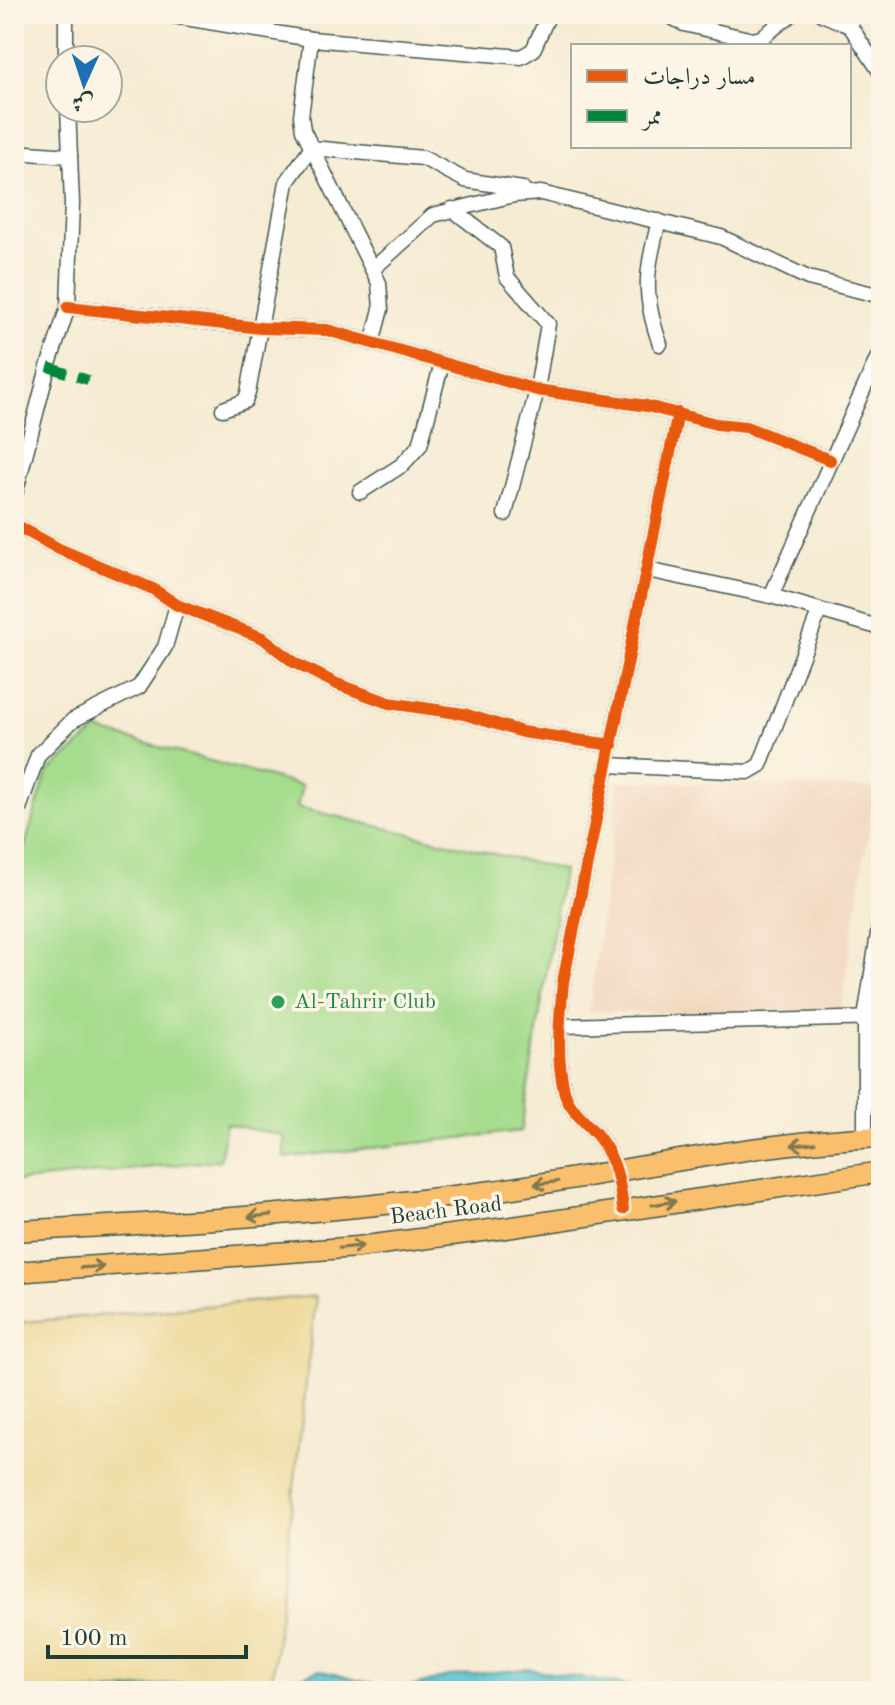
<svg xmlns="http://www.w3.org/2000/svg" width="895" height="1705" font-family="'Old Standard TT',Amiri,serif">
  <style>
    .built { fill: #f1d5bd }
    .green { fill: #a6dc8d; stroke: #628c60; stroke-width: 2 }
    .sand { fill: #eeda9e; stroke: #868c69; stroke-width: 2 }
    .water { fill: #56c2d0; stroke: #3a8082; stroke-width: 2 }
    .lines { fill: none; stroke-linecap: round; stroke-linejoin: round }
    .minor-casing { stroke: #3f574c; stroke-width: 17 }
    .highway-casing { stroke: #3f574c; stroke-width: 23 }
    .minor { stroke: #fff; stroke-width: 14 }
    .highway { stroke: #f9bf6d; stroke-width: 20 }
    .quiet { stroke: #00873e; stroke-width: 10; stroke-dasharray: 20 10; stroke-linecap: butt }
    .cycleway-casing { stroke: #fcf5e5; stroke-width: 17 }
    .cycleway { stroke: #e8590c; stroke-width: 12 }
    .oneway { stroke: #81784e }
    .leisure-dot { fill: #2e9e5b; stroke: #fcf5e5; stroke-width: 3 }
    .labels { text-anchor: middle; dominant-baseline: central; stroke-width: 7; stroke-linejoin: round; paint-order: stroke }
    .leisure-label { font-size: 22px; fill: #27864d; stroke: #fcf5e5; text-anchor: start }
    .street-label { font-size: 22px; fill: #1f3d34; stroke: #fcf5e5 }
  </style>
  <rect width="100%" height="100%" fill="#fcf5e5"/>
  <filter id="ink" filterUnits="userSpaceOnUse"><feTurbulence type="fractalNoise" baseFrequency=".0125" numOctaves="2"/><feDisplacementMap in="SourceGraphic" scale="16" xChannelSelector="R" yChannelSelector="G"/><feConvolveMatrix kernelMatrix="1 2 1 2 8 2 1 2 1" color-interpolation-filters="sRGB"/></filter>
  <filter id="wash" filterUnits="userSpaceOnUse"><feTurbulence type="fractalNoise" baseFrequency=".006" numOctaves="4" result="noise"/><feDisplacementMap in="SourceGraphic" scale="32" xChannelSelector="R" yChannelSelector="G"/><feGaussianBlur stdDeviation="1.8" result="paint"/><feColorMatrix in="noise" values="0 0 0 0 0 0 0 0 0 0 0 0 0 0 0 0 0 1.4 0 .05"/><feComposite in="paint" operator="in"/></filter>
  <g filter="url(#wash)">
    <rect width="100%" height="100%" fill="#f6ebd3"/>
    <polygon class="built" points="619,781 875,788 840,1014 589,1012"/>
    <polygon class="green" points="97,730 302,786 297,807 563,870 521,1131 284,1158 284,1136 226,1124 220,1160 14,1182 14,881 47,773"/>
    <polygon class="sand" points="316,1296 272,1681 102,1691 14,1691 14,1323"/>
    <polygon class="water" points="527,1669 660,1691 111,1691 230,1677 268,1680 295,1678 319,1670 382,1686 415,1686 450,1676"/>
  </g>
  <g filter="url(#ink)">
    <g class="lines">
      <g class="minor-casing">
        <g id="minor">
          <polyline points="66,14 66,60"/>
          <polyline points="162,14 311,39 521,57 533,50 549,14"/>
          <polyline points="666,14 684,24 753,40 761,38 792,14"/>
          <polyline points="822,14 850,26"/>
          <polyline points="854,14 850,26 881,73"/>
          <polyline points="311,39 301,116 303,130 379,283 381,309 372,343"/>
          <polyline points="14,152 70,156"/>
          <polyline points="452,209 501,247 507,277 548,324 537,390 505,514"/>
          <path d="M659 221C646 273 642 293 660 344"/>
          <polyline points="373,269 433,215 514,195 541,193 721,237 808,278 881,296"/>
          <polyline points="68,307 261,328 327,330 537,390 647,406 716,424 746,427 830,460"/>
          <polyline points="223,409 245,401 248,393 287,182 311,148 423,158 465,180 523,189"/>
          <polyline points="360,492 402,465 420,445 442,363"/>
          <polyline points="14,498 48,367 68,307 72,203 68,108"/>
          <polyline points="14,524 59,549 153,589 177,605 263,638 295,663 337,684 389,703 464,714 522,732 612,745"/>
          <polyline points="647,570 771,596 881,628"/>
          <polyline points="771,596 881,350"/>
          <polyline points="608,765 748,772 760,765 819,612"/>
          <polyline points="14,823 38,755 73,720 139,687 165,647 177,605"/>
          <polyline points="560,1026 881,1018"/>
          <polyline points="865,1138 865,1018 881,915"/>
          <path d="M623 1209C620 1182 616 1161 600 1139 589 1124 571 1113 565 1094 555 1058 560 1019 563 982L678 413"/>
        </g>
      </g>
      <g class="highway-casing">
        <g id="highway">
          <path d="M14 1231C172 1223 329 1213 485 1192 617 1174 748 1142 881 1137"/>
          <polyline points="14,1272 358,1247 506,1228 881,1172"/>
        </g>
      </g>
      <use href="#minor" class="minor"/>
      <use href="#highway" class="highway"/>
      <polyline class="quiet" points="48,367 88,380"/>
      <g class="cycleway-casing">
        <g id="cycleway">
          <polyline points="68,307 261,328 327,330 537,390 647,406 716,424 746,427 830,460"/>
          <polyline points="14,524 59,549 153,589 177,605 263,638 295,663 337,684 389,703 464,714 522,732 612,745"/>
          <path d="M623 1209C620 1182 616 1161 600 1139 589 1124 571 1113 565 1094 555 1058 560 1019 563 982L678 413"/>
        </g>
      </g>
      <use href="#cycleway" class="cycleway"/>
    </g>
    <defs><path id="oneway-shaft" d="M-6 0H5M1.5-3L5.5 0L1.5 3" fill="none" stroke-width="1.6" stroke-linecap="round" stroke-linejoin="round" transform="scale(2)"/></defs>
    <g class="oneway">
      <use href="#oneway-shaft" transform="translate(803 1144) rotate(174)"/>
      <use href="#oneway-shaft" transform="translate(546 1183) rotate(172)"/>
      <use href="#oneway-shaft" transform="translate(664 1203) rotate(-9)"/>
      <use href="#oneway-shaft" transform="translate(260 1216) rotate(175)"/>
      <use href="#oneway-shaft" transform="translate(351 1247) rotate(-5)"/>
      <use href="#oneway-shaft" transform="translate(92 1267) rotate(-4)"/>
    </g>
  </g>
  <circle class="leisure-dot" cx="278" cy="1002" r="8"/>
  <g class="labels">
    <g class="leisure-label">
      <text x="294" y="1002">Al-Tahrir Club</text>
    </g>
    <g class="street-label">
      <text transform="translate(446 1211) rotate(-7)">Beach Road</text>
    </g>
  </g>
  <rect width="895" height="1705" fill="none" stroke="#fcf5e5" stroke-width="48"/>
  <rect x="571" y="44" width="280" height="104" fill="#fcf5e5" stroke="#a4ab9e" stroke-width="2"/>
  <rect x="587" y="70" width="40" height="12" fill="#e8590c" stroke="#a4ab9e" stroke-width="2"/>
  <text x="643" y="84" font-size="24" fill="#1f3d34">مسار دراجات</text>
  <rect x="587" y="110" width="40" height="12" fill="#00873e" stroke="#a4ab9e" stroke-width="2"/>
  <text x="643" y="124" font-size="24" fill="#1f3d34">ممر</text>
  <g transform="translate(84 84) rotate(183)"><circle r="38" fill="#fcf5e5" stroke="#a4ab9e" stroke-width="2"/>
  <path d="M0-6L14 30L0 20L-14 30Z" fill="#1f6fb2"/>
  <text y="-12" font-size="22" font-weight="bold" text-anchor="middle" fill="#1f3d34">ش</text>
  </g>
  <path d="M48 1645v12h198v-12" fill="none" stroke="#1f3d34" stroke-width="4"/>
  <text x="60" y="1645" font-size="24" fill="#1f3d34" stroke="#fcf5e5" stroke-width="6" paint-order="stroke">100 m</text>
</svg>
